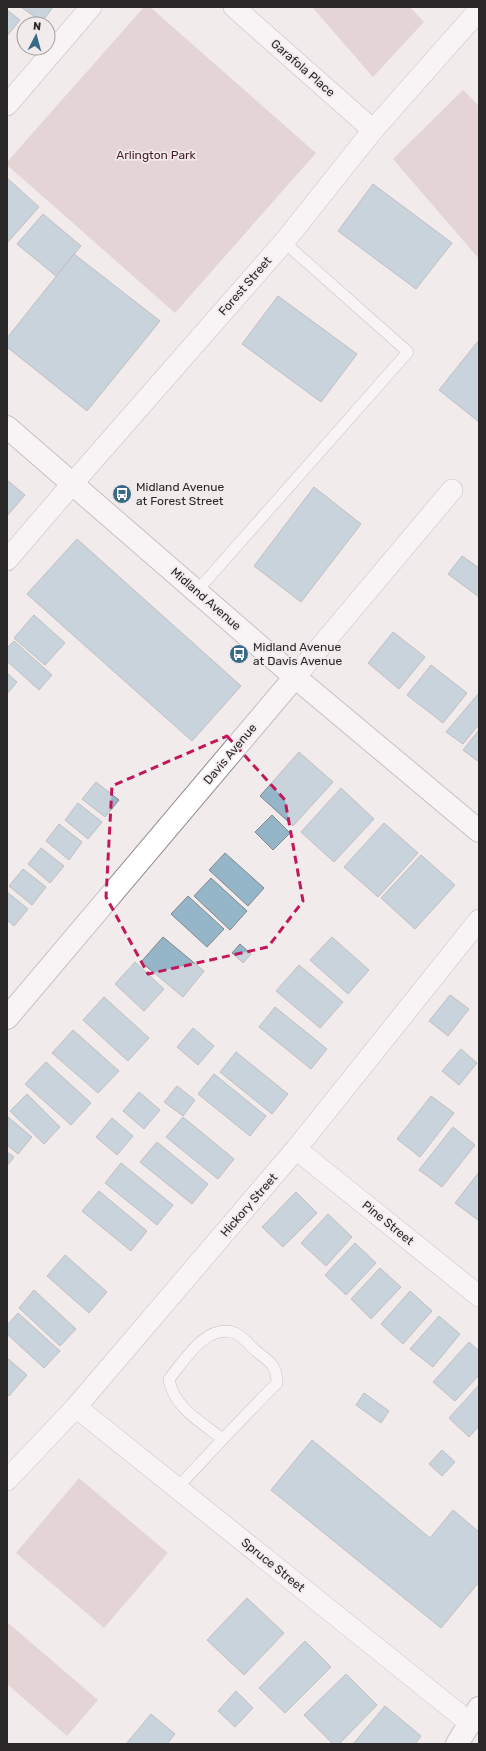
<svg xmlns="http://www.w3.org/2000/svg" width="486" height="1751" font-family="Rubik,sans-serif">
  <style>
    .green { fill: #d3b8bb }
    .building { fill: #95b5c8; stroke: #82878b }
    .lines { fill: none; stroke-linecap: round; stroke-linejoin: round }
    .lane-casing { stroke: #928b8b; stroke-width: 12 }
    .street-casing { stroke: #928b8b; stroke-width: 22 }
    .secondary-casing { stroke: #928b8b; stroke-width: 24 }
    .lane { stroke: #fff; stroke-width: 11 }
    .street { stroke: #fff; stroke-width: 21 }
    .secondary { stroke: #fff; stroke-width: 22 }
    .marked { fill: none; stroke: #c2185b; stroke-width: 3; stroke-dasharray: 8 5; stroke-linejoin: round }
    .labels { text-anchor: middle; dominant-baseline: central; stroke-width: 3.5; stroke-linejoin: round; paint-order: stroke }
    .street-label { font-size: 12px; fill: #2a2828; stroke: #f2ebec }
    .park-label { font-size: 12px; fill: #4a1a24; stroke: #f2ebec }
    .poi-label { font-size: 12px; fill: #2a2828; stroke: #f2ebec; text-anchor: start }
  </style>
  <rect width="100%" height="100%" fill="#f2ebec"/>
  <g class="green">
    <polygon points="144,7 150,7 316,153 175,313 7,165 7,162"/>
    <polygon points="312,7 410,7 424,22 373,77"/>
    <polygon points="463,90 479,106 479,259 393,159"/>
    <polygon points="79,1478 168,1553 104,1628 16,1553"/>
    <polygon points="7,1622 98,1700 67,1736 7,1684"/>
  </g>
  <g class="building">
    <polygon points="21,7 53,7 42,22"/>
    <polygon points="7,10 20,20 7,36"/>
    <polygon points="7,178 39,207 7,243"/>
    <polygon points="373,184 452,243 416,289 338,231"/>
    <polygon points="43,214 81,246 56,276 17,244"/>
    <polygon points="74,254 160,321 87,411 7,347 7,338"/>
    <polygon points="278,296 357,354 321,402 242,344"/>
    <polygon points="479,340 479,422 439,390"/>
    <polygon points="7,480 25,495 7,516"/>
    <polygon points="314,487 361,524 301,602 254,566"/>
    <polygon points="77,539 241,686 192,741 27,594"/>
    <polygon points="462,556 479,568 479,597 448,574"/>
    <polygon points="34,615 65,643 45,665 14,638"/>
    <polygon points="393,632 425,657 399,689 368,663"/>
    <polygon points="14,641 52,675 39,690 7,661 7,648"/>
    <polygon points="431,665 467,693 443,723 407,695"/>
    <polygon points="7,673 17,682 7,694"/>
    <polygon points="479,693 479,724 463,744 446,732"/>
    <polygon points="479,730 479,762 463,750"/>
    <polygon points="299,752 333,782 293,826 260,796"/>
    <polygon points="96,782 119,800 105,817 82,799"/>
    <polygon points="341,788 374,819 334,862 301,832"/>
    <polygon points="78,803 102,822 88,839 65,820"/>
    <polygon points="272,815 290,833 273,850 255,832"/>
    <polygon points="384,823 418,853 378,897 344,867"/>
    <polygon points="59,824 82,842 69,860 46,841"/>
    <polygon points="41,848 64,866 50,883 28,864"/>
    <polygon points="225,853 264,888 248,906 209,870"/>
    <polygon points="421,855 455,885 415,929 381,898"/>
    <polygon points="23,869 46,887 32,905 9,886"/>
    <polygon points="211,878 247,911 230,930 194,896"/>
    <polygon points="7,892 28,909 14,926 7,920"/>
    <polygon points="188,896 224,929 207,947 171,914"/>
    <polygon points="163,937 204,971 183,997 141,962"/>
    <polygon points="332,937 369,970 348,994 310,960"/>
    <polygon points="240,944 251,954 243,963 232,953"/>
    <polygon points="135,962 164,989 144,1011 115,984"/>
    <polygon points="299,965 343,1002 320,1028 276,991"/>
    <polygon points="450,995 469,1009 448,1036 429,1021"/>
    <polygon points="104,997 149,1038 128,1061 83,1020"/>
    <polygon points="275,1007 327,1049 311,1069 259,1027"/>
    <polygon points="193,1028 214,1046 198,1065 177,1047"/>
    <polygon points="73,1030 119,1071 98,1093 52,1053"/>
    <polygon points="461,1049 477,1063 459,1085 442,1071"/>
    <polygon points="236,1052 288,1094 272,1114 220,1072"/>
    <polygon points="46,1062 91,1103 71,1125 25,1084"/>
    <polygon points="214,1074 266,1116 250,1136 198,1094"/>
    <polygon points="177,1086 195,1100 183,1116 164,1102"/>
    <polygon points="139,1092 160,1110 144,1129 123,1111"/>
    <polygon points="27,1094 60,1127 44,1144 10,1111"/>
    <polygon points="431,1096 454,1113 420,1157 397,1139"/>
    <polygon points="8,1117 32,1137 18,1154 7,1145"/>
    <polygon points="183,1117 234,1159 218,1179 166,1137"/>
    <polygon points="112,1118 133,1136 117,1155 96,1137"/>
    <polygon points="453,1127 475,1145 442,1187 419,1170"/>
    <polygon points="157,1142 208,1184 192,1204 140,1162"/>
    <polygon points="7,1152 14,1157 7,1166"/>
    <polygon points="121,1163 173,1205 157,1225 105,1183"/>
    <polygon points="479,1172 479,1219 478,1220 455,1203"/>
    <polygon points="99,1191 147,1231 131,1251 82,1211"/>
    <polygon points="296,1192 317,1213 283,1247 262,1227"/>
    <polygon points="328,1214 352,1237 326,1266 301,1243"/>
    <polygon points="355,1243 376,1263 346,1295 325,1275"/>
    <polygon points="65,1255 107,1292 89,1313 47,1276"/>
    <polygon points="380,1268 401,1287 371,1319 351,1299"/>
    <polygon points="34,1290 76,1329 60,1346 19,1308"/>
    <polygon points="410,1291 432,1311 403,1344 381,1324"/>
    <polygon points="18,1313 60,1351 44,1368 7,1334 7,1325"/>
    <polygon points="439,1316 460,1334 433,1367 410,1349"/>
    <polygon points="469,1342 479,1351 479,1375 455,1401 433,1382"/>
    <polygon points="7,1358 27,1375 9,1396 7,1394"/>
    <polygon points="479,1385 479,1426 469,1437 449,1418"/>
    <polygon points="364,1393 389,1411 381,1423 356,1405"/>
    <polygon points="312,1440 430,1538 453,1510 479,1532 479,1582 441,1628 271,1490"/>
    <polygon points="442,1450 455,1462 442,1476 429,1464"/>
    <polygon points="247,1598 284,1633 244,1675 207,1640"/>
    <polygon points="305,1641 331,1667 285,1713 259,1688"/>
    <polygon points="346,1674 377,1705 339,1744 333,1744 304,1715"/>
    <polygon points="236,1691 253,1708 235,1727 218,1711"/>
    <polygon points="385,1706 421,1736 415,1744 353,1744"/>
    <polygon points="151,1714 175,1734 167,1744 126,1744"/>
  </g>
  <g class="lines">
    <g class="lane-casing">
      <g id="lane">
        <polyline points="197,591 408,352 284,242"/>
        <path d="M177 1488C210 1453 243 1417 277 1383 277 1365 269 1361 256 1351 250 1346 243 1336 235 1333 207 1322 184 1361 169 1379 173 1407 202 1423 223 1439"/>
      </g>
    </g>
    <g class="street-casing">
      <g id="street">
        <polyline points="234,7 373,130"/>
        <polyline points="7,105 91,7"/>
        <polyline points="7,560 73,483 284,242 373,130 479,10"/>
        <polyline points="295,677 452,490"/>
        <polyline points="296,1149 479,1296"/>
        <polyline points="76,1407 470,1723"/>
        <polyline points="7,1480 76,1407 296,1149 479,920"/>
      </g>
    </g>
    <g class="secondary-casing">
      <g id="secondary">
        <polyline points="7,427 295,677 479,831"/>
        <polyline points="7,1018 295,677"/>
        <polyline points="457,1744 479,1708"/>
      </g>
    </g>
    <use href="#lane" class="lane"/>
    <use href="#street" class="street"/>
    <use href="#secondary" class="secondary"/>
  </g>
  <path d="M0 0H486V1751H0ZM227 736 285 800 303 901 268 947 148 974 106 897 112 786Z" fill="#f2ebec" fill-opacity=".55" fill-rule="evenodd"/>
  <path class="marked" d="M227 736 285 800 303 901 268 947 148 974 106 897 112 786Z"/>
  <defs>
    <g id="bus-disc" transform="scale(1)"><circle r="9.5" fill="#376b88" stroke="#f2ebec"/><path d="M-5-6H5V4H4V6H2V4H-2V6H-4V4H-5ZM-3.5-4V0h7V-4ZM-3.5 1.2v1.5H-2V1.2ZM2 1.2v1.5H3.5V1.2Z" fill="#fff"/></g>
  </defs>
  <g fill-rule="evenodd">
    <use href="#bus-disc" x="122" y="494"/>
    <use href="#bus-disc" x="239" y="654"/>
  </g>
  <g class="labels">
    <g class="street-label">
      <text transform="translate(303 68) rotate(41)">Garafola Place</text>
      <text transform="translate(245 286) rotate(-49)">Forest Street</text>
      <text transform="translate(206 599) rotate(41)">Midland Avenue</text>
      <text transform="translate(230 754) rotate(-50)">Davis Avenue</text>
      <text transform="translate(249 1205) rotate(-49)">Hickory Street</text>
      <text transform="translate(388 1223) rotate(39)">Pine Street</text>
      <text transform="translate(273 1565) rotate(39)">Spruce Street</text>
    </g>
    <g class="park-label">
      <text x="156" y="155">Arlington Park</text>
    </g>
    <g class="poi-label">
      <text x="136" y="487">Midland Avenue<tspan x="136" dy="14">at Forest Street</tspan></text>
      <text x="253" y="647">Midland Avenue<tspan x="253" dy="14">at Davis Avenue</tspan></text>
    </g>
  </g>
  <rect width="486" height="1751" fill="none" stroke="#2a2828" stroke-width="16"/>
  <g transform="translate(36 36) rotate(6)"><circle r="19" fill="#f2ebec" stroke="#a29d9e"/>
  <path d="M0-3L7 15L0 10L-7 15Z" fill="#376b88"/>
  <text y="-6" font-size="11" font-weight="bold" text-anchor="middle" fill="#2a2828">N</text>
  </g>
</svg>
